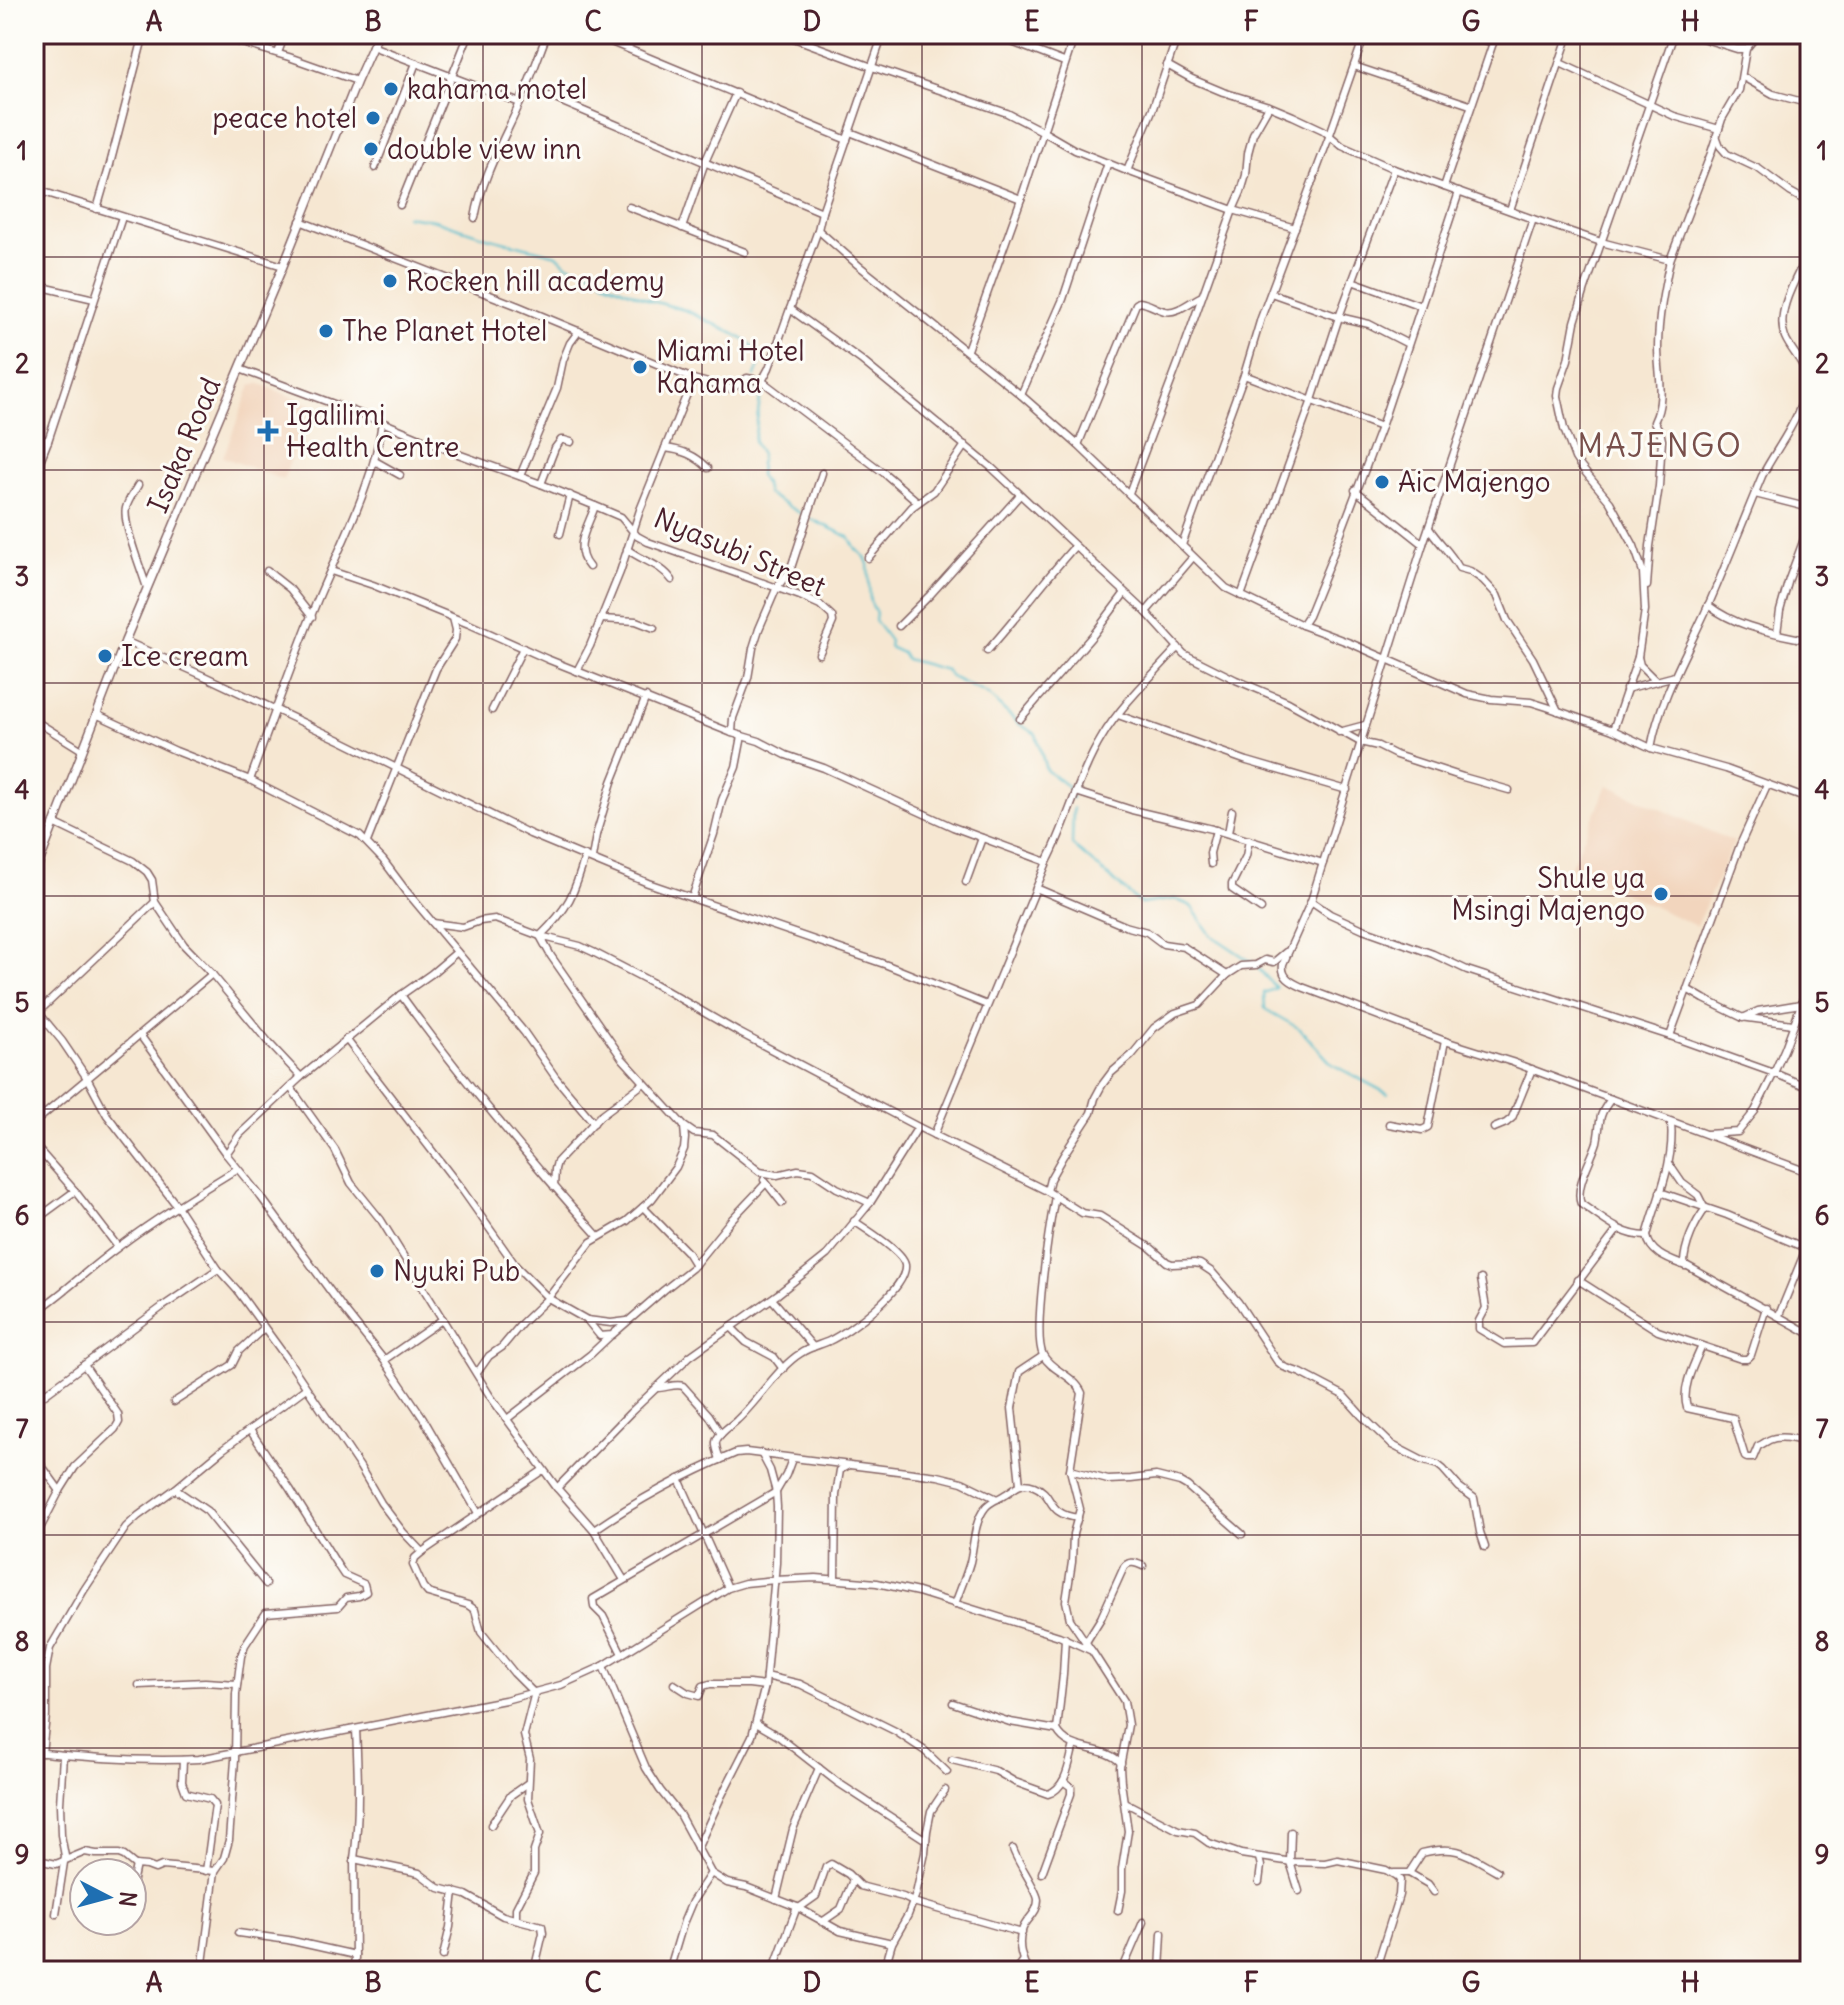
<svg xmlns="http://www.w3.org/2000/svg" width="1844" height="2005" font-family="Delius,sans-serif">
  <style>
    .built { fill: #f2d5bd }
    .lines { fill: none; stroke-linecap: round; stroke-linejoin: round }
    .stream { stroke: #53bece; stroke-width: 2 }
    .minor-casing { stroke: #866565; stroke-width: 9 }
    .tertiary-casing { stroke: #866565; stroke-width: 10 }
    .minor { stroke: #fff; stroke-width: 6 }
    .tertiary { stroke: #fff; stroke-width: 7 }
    .grid { fill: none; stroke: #4a1f2b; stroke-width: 2; stroke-opacity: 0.55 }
    .poi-dot { fill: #1f6fb2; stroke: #fdfcf7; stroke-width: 3 }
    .labels { text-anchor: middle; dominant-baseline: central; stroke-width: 6; stroke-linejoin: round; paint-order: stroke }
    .poi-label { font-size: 28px; fill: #4a1f2b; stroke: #fdfcf7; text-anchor: start }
    .street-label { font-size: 28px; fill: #4a1f2b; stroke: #fdfcf7 }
    .quarter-label { font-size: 32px; letter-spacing: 2px; fill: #784f4b; stroke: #fdfcf7 }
    .neatline { fill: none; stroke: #4a1f2b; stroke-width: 3 }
    .grid-label { font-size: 26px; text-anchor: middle; font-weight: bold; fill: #4a1f2b }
  </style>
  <rect width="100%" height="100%" fill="#fdfcf7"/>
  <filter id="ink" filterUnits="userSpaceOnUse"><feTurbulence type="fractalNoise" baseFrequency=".0125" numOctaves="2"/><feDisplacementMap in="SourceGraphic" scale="16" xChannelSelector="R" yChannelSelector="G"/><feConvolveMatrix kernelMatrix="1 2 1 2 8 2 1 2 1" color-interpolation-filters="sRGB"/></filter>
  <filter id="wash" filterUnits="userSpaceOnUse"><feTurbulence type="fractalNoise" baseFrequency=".006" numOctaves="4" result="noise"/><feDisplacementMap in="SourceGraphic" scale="32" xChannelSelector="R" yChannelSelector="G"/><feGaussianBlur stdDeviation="1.8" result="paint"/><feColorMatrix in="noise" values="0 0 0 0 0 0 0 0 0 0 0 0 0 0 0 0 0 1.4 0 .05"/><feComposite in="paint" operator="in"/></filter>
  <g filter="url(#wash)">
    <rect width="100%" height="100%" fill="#f6e7d2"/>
    <g class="built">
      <polygon points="258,383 312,405 283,480 223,457 251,385"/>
      <polygon points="1608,785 1734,842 1696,926 1570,868"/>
    </g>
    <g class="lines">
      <g class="stream">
        <polyline points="406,216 434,220 487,237 557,255 566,264 598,274 604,281 652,301 685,310 733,333 749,343 763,356 755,376"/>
        <polyline points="756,382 760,399 754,442 761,454 759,475 765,485 767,494 805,516"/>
        <polyline points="811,519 849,537 856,549 865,557 868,564 870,601 876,613 875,621 890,641 889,647 902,653 906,659 946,670 951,677 987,694 1019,724 1036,734 1046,770 1067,786 1072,798"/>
        <polyline points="1073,808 1072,845 1141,904 1175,899 1191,906 1211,935 1253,963"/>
        <polyline points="1257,967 1276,988 1264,993 1265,1009 1300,1029 1332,1064 1388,1094"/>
      </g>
    </g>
  </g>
  <g filter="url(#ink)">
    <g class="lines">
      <g class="minor-casing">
        <g id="minor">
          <polyline points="212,34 289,57 357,81"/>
          <polyline points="367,34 376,37"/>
          <polyline points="592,34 847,140"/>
          <polyline points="783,34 872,67 1007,113 1044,132 1075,150 1127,171 1233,210 1295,228"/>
          <polyline points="991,34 1064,62"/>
          <polyline points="1470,34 1493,43"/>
          <polyline points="1689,34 1737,49 1746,49 1758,34"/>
          <polyline points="372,46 520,103"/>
          <polyline points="278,53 285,34"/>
          <polyline points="1560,63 1674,116 1719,129"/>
          <polyline points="1167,65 1192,79 1223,92 1269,106 1293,116 1323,130 1342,146 1394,169 1533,219 1601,242 1670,260 1711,153 1722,119 1739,90 1746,49"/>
          <polyline points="1354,66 1470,105"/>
          <polyline points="1743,77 1773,94 1810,104"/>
          <polyline points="527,87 822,212"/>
          <polyline points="850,132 1021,199"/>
          <polyline points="1717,138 1720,146 1727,154 1759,169 1790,192 1810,203"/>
          <polyline points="375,168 416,63"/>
          <polyline points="1127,171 1153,108 1178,34"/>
          <polyline points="1444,187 1496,34"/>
          <polyline points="34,189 283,266"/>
          <polyline points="400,205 469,34"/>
          <polyline points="629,207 745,252"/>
          <polyline points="97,209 109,168 144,34"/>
          <polyline points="1510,210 1569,34"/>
          <path d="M475 218C482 177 503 141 520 103 530 81 538 57 547 34"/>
          <polyline points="300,221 518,306 693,379 731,389 747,378 762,381 769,368 818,230 822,212 883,34"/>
          <polyline points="682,228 705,162 736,93"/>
          <polyline points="818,230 858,265 1021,395 1078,445 1226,588 1302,625 1350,643 1467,694 1491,699 1531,702 1547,707 1613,730 1651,748 1726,769 1810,800"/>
          <polyline points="1352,281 1421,306"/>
          <polyline points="34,285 94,299"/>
          <polyline points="1271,293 1339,317 1369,324 1408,344"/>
          <polyline points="790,309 861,360 992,468 1146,612 1184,654 1236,680 1288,702 1360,742 1378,746 1396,755 1463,777 1509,790"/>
          <polyline points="967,350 1021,199 1075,34"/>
          <polyline points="240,369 382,422 458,454 541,484 600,508 621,517 637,536 648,542 800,596 820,605 832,616 833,622 819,654"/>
          <polyline points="1244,375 1381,427"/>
          <polyline points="762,381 884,473 918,502"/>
          <polyline points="1021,395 1063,299 1108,163"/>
          <polyline points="34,438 48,441"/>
          <path d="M1078 445 1136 304 1139 302C1149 303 1156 309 1165 311 1177 314 1191 301 1202 296"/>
          <path d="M665 448C682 450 695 455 708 468"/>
          <polyline points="375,461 400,475"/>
          <polyline points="34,476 48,441 122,217"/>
          <polyline points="520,476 557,388 563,360 570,343 579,331"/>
          <polyline points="541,484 555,448 561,440 564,440 571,442"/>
          <path d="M138 485C134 492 128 500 126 508 122 523 142 571 147 588"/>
          <path d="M1355 490 1423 544 1311 901 1283 964C1281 977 1291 982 1302 987L1445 1041 1512 1062 1810 1173"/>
          <polyline points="1129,493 1182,353 1233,210 1241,192 1246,175 1248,153 1253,134 1269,106"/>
          <polyline points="1755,494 1810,508"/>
          <path d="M1429 528C1438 542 1451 553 1459 568L1470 571 1483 580 1497 595 1507 620 1533 659 1558 711"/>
          <polyline points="560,534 570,495"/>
          <polyline points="1423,544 1533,219"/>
          <polyline points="1182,545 1244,375 1261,318 1329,137 1365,34"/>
          <path d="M627 549C642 561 661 564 672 580"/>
          <polyline points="868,558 912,507 934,491 965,445"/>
          <path d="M589 567C572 548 588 527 595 506"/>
          <polyline points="267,571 290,589 312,617"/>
          <polyline points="331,571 373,585 469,624 547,659 732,733 759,741 786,755 824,768 953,827 1047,862"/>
          <path d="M1647 586 1650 546 1659 486 1662 440 1660 431 1654 422C1666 398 1658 374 1658 348 1658 318 1664 288 1670 260"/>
          <polyline points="1241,596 1312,400 1339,317 1394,169"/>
          <path d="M1708 605C1737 628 1775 633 1810 641"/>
          <polyline points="1146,612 1193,557"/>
          <polyline points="601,619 636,621 654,628"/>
          <polyline points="1302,625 1308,616 1328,567 1381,427 1459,192"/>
          <polyline points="899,626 930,595 1019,496"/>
          <polyline points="1777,633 1780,611 1789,579 1810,523"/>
          <polyline points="125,641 204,676 342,741 530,834 648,883 887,965 987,1005"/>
          <path d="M987 651C1018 617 1044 580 1075 546"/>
          <polyline points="577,671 590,646 620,572 640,510 693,379"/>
          <polyline points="1657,682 1640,665 1638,657 1645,610 1643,572 1634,546 1610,502 1581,467 1575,458 1564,429 1557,396 1558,388 1568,360 1575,322 1585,289 1674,34"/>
          <polyline points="1626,689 1675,676"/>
          <polyline points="492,710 523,648"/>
          <polyline points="98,715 176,751 250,780 360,836 383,860 407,892 494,996 524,1032 556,1078 594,1123"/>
          <polyline points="1118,715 1247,761 1347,790"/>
          <polyline points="1020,719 1094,634 1124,594"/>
          <polyline points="34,720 82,750"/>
          <polyline points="1613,730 1638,657"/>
          <polyline points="1339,732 1365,725"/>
          <polyline points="732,733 733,718 748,678 753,648 759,629 777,587 790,571 822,473"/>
          <path d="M1651 748C1660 697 1687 653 1708 606 1727 563 1744 519 1762 476 1779 443 1806 414 1807 375 1803 361 1791 351 1785 337 1774 310 1800 273 1810 249"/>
          <path d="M250 780C272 720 293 660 317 601 341 543 374 484 382 422"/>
          <polyline points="1076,792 1132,810 1212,829 1323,863"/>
          <polyline points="54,823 133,861 147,872 152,880 155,902 184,945 212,974 270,1044 301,1077"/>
          <polyline points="1228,833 1232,811"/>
          <polyline points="1249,840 1246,856 1232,884 1232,889 1261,909"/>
          <polyline points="367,842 436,669 455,639 456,630 453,618"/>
          <path d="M585 856C575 893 568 909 540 936L551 956 622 1058 684 1126 694 1133 713 1135 760 1172 777 1175 798 1170 813 1172 837 1188 870 1203"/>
          <polyline points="592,858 596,835 612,782 646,697"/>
          <polyline points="1211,864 1210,853 1216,830"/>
          <polyline points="966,882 982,838"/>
          <polyline points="1036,888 1125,926 1147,932 1163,944 1184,947 1227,975"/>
          <polyline points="692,898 714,834 722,800 736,767 742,736"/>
          <polyline points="1311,901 1330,914 1363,929 1433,954 1467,970 1670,1036 1774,1073 1810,1088"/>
          <polyline points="433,923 463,927 480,921 495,919 540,936 580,946 593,952 651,982 738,1032 918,1127 1047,1191 1082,1213 1100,1216 1151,1248 1167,1262 1172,1264 1194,1263 1200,1264 1212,1272 1238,1302 1277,1361 1284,1367 1301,1373 1343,1395 1361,1415 1392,1445 1421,1460 1438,1465 1443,1469 1459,1487 1474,1498 1480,1532 1485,1547"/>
          <polyline points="1687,989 1704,999 1741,1017 1793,1024"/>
          <path d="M401 995C462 1079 529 1159 598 1236"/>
          <polyline points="34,1007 62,1041 87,1078 107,1115 177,1206 218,1269 237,1290 288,1360 360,1467 381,1503 403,1532 422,1552"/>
          <polyline points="34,1016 155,902"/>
          <polyline points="1743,1018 1758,1011 1801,1004"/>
          <polyline points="140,1035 226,1154 261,1197 342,1307 384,1360 423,1418 478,1513"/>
          <polyline points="1670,1036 1740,845 1767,785"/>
          <polyline points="346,1039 463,1191 516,1266 548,1298 587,1320 600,1336 612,1335 664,1290 692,1268 731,1220 766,1183"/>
          <polyline points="291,1088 335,1150 351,1183 381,1220 490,1396 557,1488 594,1530 624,1580"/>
          <path d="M1611 1099C1607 1104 1603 1110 1601 1116 1599 1124 1599 1133 1597 1142 1592 1159 1574 1187 1581 1204 1602 1218 1621 1236 1647 1236"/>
          <polyline points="34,1123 212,974"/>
          <path d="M1671 1123C1675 1163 1657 1198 1647 1236 1650 1254 1670 1260 1685 1266"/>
          <polyline points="1389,1124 1422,1130 1428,1127 1445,1041"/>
          <polyline points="1494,1128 1506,1123 1512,1118 1532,1069"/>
          <polyline points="1707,1134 1738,1132 1755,1111 1774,1073 1785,1048 1810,980"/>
          <path d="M934 1135 1047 862C1068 822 1078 776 1102 737 1120 706 1153 675 1178 647"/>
          <polyline points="34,1141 37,1148 75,1191 118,1247"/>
          <polyline points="226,1154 240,1134 301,1077 401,995 431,974 457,952"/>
          <polyline points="1669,1164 1682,1183 1698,1195 1704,1207"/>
          <polyline points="764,1180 782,1203"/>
          <polyline points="554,1187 555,1169 557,1162 600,1116 644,1083"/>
          <polyline points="1047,1191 1050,1179 1063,1156 1091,1113 1095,1098 1102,1085 1111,1073 1132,1055 1154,1028 1175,1013 1199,1005 1227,975 1241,966 1256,965 1265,960 1274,962 1286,952"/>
          <polyline points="1660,1192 1727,1215 1810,1250"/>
          <path d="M1055 1196C1050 1223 1032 1334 1043 1355 1051 1371 1074 1375 1082 1393L1070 1470 1080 1509 1073 1534 1072 1562 1066 1601 1070 1619 1091 1650"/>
          <polyline points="643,1207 687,1252 695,1265"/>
          <path d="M1706 1208C1695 1222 1684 1246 1684 1264L1810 1334"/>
          <polyline points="34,1221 75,1191"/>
          <polyline points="1481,1279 1486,1308 1479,1321 1479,1329 1504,1344 1532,1343 1618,1229"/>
          <polyline points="1578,1280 1658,1331 1741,1359 1747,1359 1751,1355 1766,1308"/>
          <polyline points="772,1299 813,1347"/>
          <path d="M34 1313C63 1294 88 1269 117 1248 155 1219 196 1194 237 1169"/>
          <polyline points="1779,1315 1806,1249"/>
          <polyline points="587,1320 611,1323 627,1321"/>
          <polyline points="731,1327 746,1342 774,1357 783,1369"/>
          <path d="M1702 1346C1694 1364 1681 1388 1687 1408L1733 1418 1745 1457 1747 1458H1753L1758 1446C1762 1445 1765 1442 1769 1440 1781 1434 1798 1440 1810 1443"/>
          <polyline points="384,1360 443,1319"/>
          <polyline points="477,1373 489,1356 502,1347 522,1323 548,1298 591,1242 627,1221 652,1199 676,1167 684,1149 685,1138 684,1127"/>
          <path d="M657 1388C666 1388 676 1383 683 1386L709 1415 721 1434"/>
          <polyline points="34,1402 162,1307 218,1269"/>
          <polyline points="174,1402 232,1365 239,1351 264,1328"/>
          <polyline points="507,1419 591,1354 609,1337"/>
          <polyline points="34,1455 60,1491"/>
          <path d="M720 1460C719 1455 715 1447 716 1442 718 1433 731 1426 737 1420 758 1401 778 1367 801 1353 810 1347 820 1345 829 1341 849 1332 908 1288 905 1265 903 1252 866 1229 854 1221"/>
          <polyline points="1070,1470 1108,1480 1131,1479 1156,1476 1180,1482 1187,1486 1242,1534"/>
          <polyline points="679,1479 728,1588"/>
          <polyline points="1020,1484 1012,1408 1019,1372 1043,1356"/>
          <polyline points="557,1488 630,1413 690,1356 778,1294 827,1255 870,1203 918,1127"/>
          <polyline points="175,1489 207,1511 266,1584"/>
          <path d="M594 1530C639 1499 686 1474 736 1453L746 1452 938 1476 962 1482 997 1499"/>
          <polyline points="34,1540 58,1494 75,1467 115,1429 119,1422 118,1414 84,1365"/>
          <polyline points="835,1579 836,1495 840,1470 849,1465"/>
          <path d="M955 1604C960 1590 966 1576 970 1562 974 1545 974 1522 985 1508 990 1501 999 1499 1006 1494 1016 1488 1020 1481 1034 1486 1055 1494 1045 1514 1078 1518"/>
          <path d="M1065 1638 1063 1675 1057 1730C1070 1754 1103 1744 1121 1763"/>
          <path d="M1086 1642 1101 1618 1124 1567C1129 1560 1136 1563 1143 1566"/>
          <polyline points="622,1654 603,1616 594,1607 593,1599 776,1492 786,1475 792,1459"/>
          <polyline points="603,1666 646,1768 660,1790 679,1814 711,1873 727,1883 746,1887 797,1907 840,1931 892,1943"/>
          <polyline points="766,1676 800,1684 895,1731 925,1751 947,1772"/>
          <polyline points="674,1684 688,1693 699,1696 703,1686 710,1684 749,1684 765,1686"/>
          <polyline points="139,1685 205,1682 237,1684"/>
          <polyline points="533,1692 514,1673 481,1632 475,1610 468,1605 428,1593 423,1587 413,1565 415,1558 422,1552 543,1470"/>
          <polyline points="953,1703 1010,1722 1057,1730"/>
          <polyline points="756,1723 778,1736 837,1782 926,1840"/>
          <path d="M34 1752C89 1758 144 1762 199 1759L505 1700 561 1685 603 1666 728 1588 745 1583 775 1580 816 1578 877 1583 918 1592 1059 1636 1092 1651 1124 1701 1128 1725 1120 1767 1121 1782 1128 1831 1122 1869V1891L1118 1911"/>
          <polyline points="42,1753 46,1716 46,1669 50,1648 84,1590 126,1527 138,1516 175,1489 222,1450 306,1388"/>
          <polyline points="183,1760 182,1782 186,1793 210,1799 215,1805 206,1871"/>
          <path d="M952 1760 996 1771 1015 1782 1048 1794C1067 1788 1069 1762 1074 1745"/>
          <polyline points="1124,1802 1178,1830 1195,1833 1209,1843 1241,1854 1292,1862 1325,1863 1338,1860 1386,1870 1396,1876 1400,1880 1399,1895 1375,1971"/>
          <polyline points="491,1825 511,1795 528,1783"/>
          <polyline points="1291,1832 1290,1862 1299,1891"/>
          <polyline points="697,1849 721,1797 752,1736 765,1686 776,1563 777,1507 776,1492 770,1470 761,1453"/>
          <path d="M1013 1849C1017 1862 1038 1891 1038 1900 1038 1913 1028 1917 1023 1928 1017 1942 1021 1958 1028 1971"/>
          <polyline points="1259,1858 1261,1866 1259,1882"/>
          <polyline points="34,1859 56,1864 85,1852 96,1854 119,1854 124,1856 135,1865 147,1866 155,1869 162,1866 215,1871"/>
          <polyline points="354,1859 419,1873 439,1888 466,1895 503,1916 542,1926 543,1933 534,1971"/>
          <polyline points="1042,1873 1071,1794 1071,1787 1063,1781"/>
          <path d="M1394 1873H1409L1422 1853C1457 1844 1467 1854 1497 1871"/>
          <polyline points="1409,1873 1428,1884 1434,1892"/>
          <polyline points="132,1884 136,1865"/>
          <polyline points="776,1899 793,1829 819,1768"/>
          <polyline points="799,1908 816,1896 826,1867 831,1864 848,1874 860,1886 903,1897 913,1902 1022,1933"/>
          <polyline points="56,1914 65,1856 61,1835 60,1804 63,1755"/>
          <polyline points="516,1919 516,1908 534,1873 534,1851 540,1834 528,1799 530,1759 524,1735 535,1692"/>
          <polyline points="822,1922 841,1909 853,1880"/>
          <polyline points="238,1933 288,1940 355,1955"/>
          <polyline points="443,1956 450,1927 454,1891"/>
          <polyline points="1160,1965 1176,1967 1189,1971"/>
          <polyline points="202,1971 215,1871 224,1858 229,1840 235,1760 236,1694 241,1656 245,1645 266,1613 338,1607 346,1598 359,1596 366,1592 364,1584 344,1575 338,1566 290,1489 250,1430"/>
          <path d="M352 1971 355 1959 354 1859C360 1816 358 1772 356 1729"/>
          <polyline points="669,1971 684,1921 692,1902 711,1873"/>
          <polyline points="773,1971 797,1907"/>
          <polyline points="884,1971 892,1943 908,1915 916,1894 925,1853 927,1831 931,1811 945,1790"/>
          <polyline points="1015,1971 1023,1960"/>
          <polyline points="1122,1971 1143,1922"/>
          <polyline points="1160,1971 1162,1933"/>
        </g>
      </g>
      <g class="tertiary-casing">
        <polyline id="tertiary" points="34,876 125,641 283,266 357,81 378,34"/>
      </g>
      <use href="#minor" class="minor"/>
      <use href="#tertiary" class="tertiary"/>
    </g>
  </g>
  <path class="grid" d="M264 34V1971M483 34V1971M702 34V1971M922 34V1971M1142 34V1971M1361 34V1971M1580 34V1971M34 257H1810M34 470H1810M34 683H1810M34 896H1810M34 1109H1810M34 1322H1810M34 1535H1810M34 1748H1810"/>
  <g class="poi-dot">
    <circle cx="391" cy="89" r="8"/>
    <circle cx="373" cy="118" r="8"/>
    <circle cx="371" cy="149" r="8"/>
    <circle cx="390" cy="281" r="8"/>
    <circle cx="326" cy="331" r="8"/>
    <circle cx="640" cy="367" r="8"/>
    <path d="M264 419h8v8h8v8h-8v8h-8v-8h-8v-8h8z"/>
    <circle cx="1382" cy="482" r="8"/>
    <circle cx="105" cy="656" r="8"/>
    <circle cx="1661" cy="894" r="8"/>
    <circle cx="377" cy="1271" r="8"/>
  </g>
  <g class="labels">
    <g class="poi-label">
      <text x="407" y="89">kahama motel</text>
      <text x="357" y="118" text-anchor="end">peace hotel</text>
      <text x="387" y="149">double view inn</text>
      <text x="406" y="281">Rocken hill academy</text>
      <text x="342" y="331">The Planet Hotel</text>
      <text x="656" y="351">Miami Hotel<tspan x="656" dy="32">Kahama</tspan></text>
      <text x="286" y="415">Igalilimi<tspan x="286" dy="32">Health Centre</tspan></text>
      <text x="1398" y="482">Aic Majengo</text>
      <text x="121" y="656">Ice cream</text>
      <text x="1645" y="878" text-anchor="end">Shule ya<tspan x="1645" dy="32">Msingi Majengo</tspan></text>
      <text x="393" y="1271">Nyuki Pub</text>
    </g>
    <g class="street-label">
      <text transform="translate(184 445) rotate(-67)">Isaka Road</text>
      <text transform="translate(740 552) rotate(23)">Nyasubi Street</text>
    </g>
    <g class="quarter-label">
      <text x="1660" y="445">MAJENGO</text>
    </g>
  </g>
  <rect width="1844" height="2005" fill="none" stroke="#fdfcf7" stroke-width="88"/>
  <g transform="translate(108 1897) rotate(96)"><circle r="38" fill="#fdfcf7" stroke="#b5a4a5" stroke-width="2"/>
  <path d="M0-6L14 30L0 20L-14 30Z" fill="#1f6fb2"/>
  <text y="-12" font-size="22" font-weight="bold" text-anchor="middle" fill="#4a1f2b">N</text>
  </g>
  <rect x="44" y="44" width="1756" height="1917" class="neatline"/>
  <g class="grid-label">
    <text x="154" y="31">A</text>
    <text x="373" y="31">B</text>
    <text x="593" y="31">C</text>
    <text x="812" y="31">D</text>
    <text x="1032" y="31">E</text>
    <text x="1251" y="31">F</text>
    <text x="1471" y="31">G</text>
    <text x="1690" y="31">H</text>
    <text x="22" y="160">1</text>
    <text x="1822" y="160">1</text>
    <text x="22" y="373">2</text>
    <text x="1822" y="373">2</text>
    <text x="22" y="586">3</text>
    <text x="1822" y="586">3</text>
    <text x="22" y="799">4</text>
    <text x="1822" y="799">4</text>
    <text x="22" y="1012">5</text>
    <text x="1822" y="1012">5</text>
    <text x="22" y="1225">6</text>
    <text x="1822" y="1225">6</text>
    <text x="22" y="1438">7</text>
    <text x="1822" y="1438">7</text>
    <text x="22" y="1651">8</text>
    <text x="1822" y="1651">8</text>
    <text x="22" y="1864">9</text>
    <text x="1822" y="1864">9</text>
    <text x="154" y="1992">A</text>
    <text x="373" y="1992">B</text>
    <text x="593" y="1992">C</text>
    <text x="812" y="1992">D</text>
    <text x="1032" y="1992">E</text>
    <text x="1251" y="1992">F</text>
    <text x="1471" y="1992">G</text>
    <text x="1690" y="1992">H</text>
  </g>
</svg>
